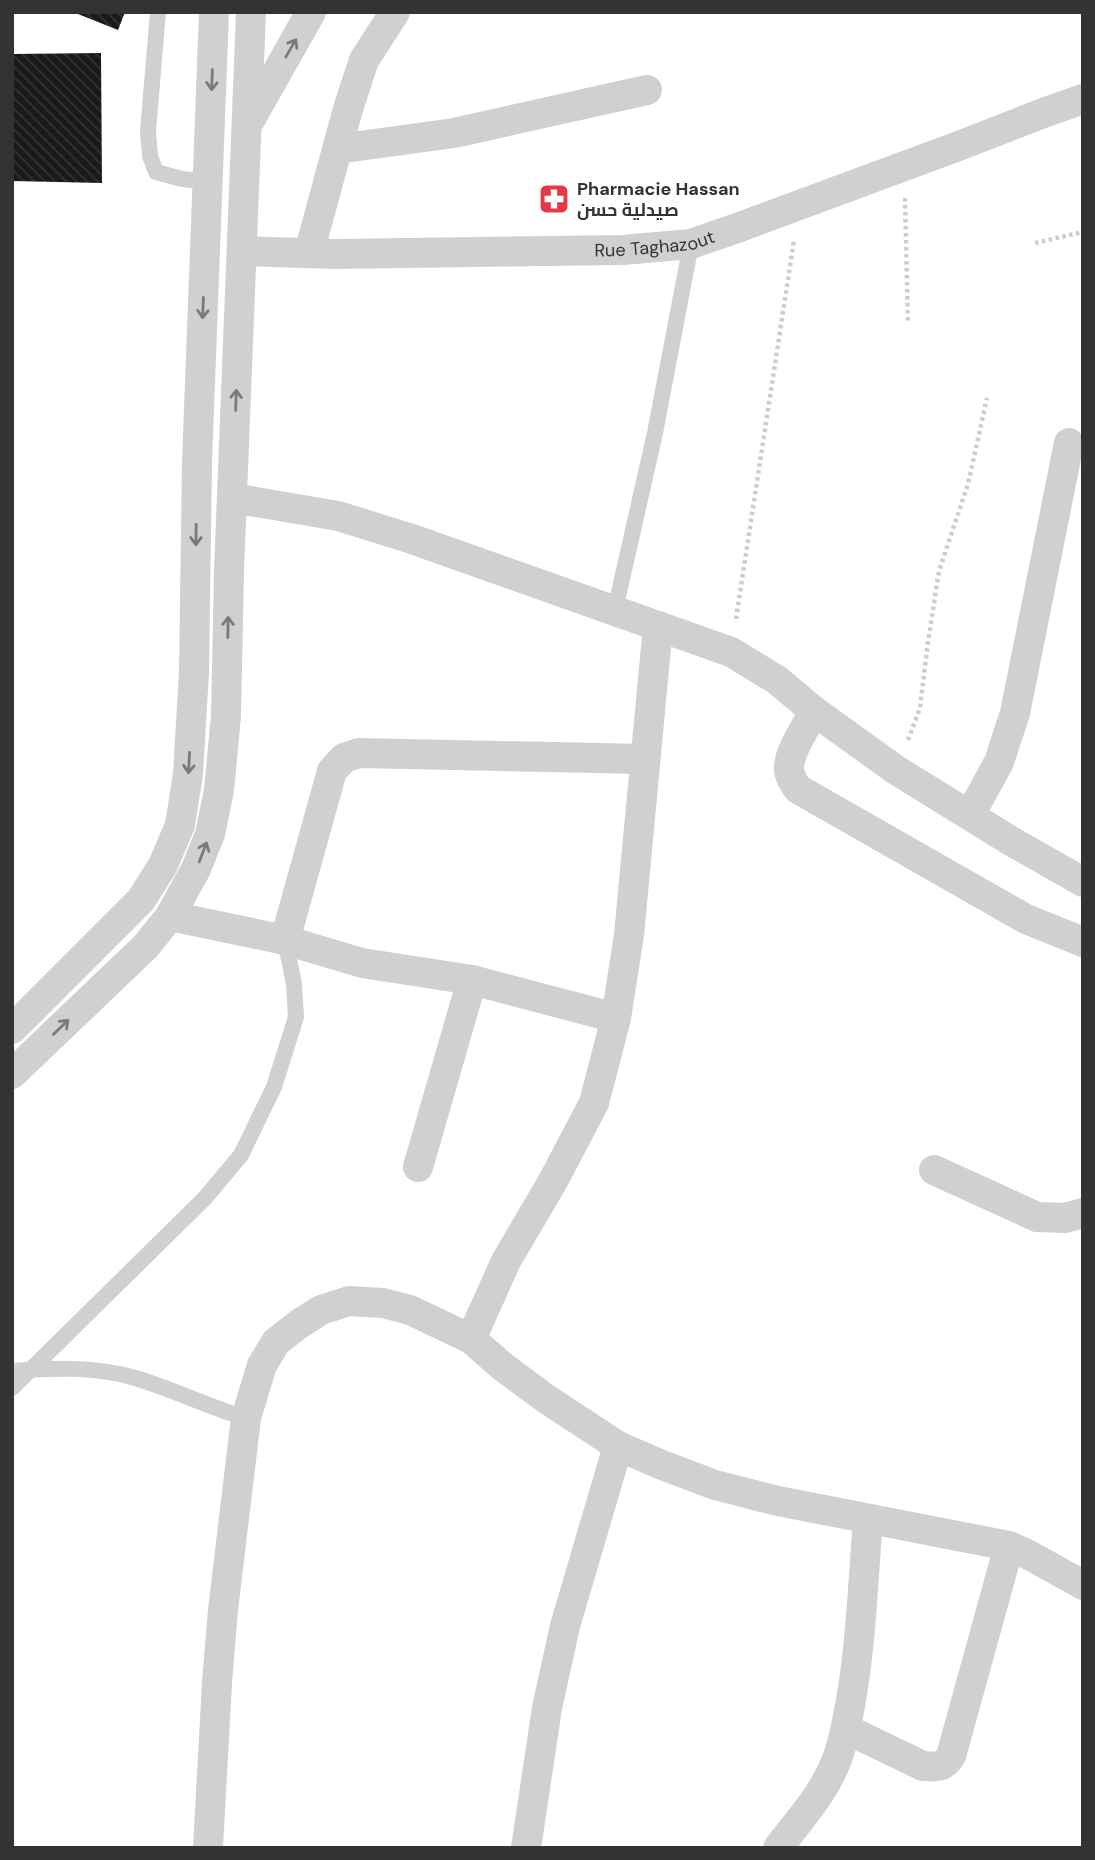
<svg xmlns="http://www.w3.org/2000/svg" width="1095" height="1860" font-family="'DM Sans',Cairo,sans-serif">
  <style>
    .building { fill: url(#building-back-hatch) }
    .lines { fill: none; stroke-linecap: round; stroke-linejoin: round }
    .path { stroke: #cdcdcd; stroke-width: 4.5; stroke-dasharray: 3.5 3.5; stroke-linecap: butt }
    .service { stroke: #d0d0d0; stroke-width: 16 }
    .minor { stroke: #d0d0d0; stroke-width: 30 }
    .oneway { stroke: #7a7a7a }
    .labels { text-anchor: middle; dominant-baseline: central; stroke-width: 7; stroke-linejoin: round; paint-order: stroke }
    .poi-label { font-size: 18px; font-weight: bold; fill: #333; stroke: #fff; text-anchor: start }
    .street-label { font-size: 18px; fill: #333; stroke: #fff }
  </style>
  <defs>
    <pattern id="building-back-hatch" width="6" height="6" patternUnits="userSpaceOnUse" patternTransform="scale(1.75)"><rect width="6" height="6" fill="#1a1a1a"/><path d="M-1 5l2 2M0 0l6 6M5-1l2 2" fill="none" stroke="#333"/></pattern>
  </defs>
  <rect width="100%" height="100%" fill="#fff"/>
  <g class="building">
    <polygon points="73,12 125,12 118,30"/>
    <polygon points="101,53 102,183 12,181 12,54"/>
  </g>
  <g class="lines">
    <g class="path">
      <polyline points="905,198 908,324"/>
      <polyline points="1035,243 1083,232"/>
      <polyline points="736,619 794,240"/>
      <polyline points="908,740 920,708 928,642 939,571 968,484 987,398"/>
    </g>
    <g class="service">
      <polyline points="158,12 148,131 150,156 156,172 182,179 208,182"/>
      <polyline points="615,610 655,433 691,244"/>
      <path d="M12 1371C53 1368 96 1366 135 1378 173 1389 208 1407 246 1418"/>
      <polyline points="12,1388 205,1198 241,1155 274,1087 296,1017 294,984 285,940"/>
    </g>
    <g class="minor">
      <polyline points="250,120 311,12"/>
      <polyline points="337,149 454,133 647,90"/>
      <path id="s1" d="M242 251 336 254 623 250 691 244 740 227 956 147 1046 112 1083 99"/>
      <polyline points="309,253 348,109 364,60 395,12"/>
      <polyline points="233,498 338,516 412,539 731,652 777,680 814,711 896,770 1011,841 1083,882"/>
      <path d="M814 711C807 726 788 752 789 769 789 776 794 783 798 789L1026 919 1083 942"/>
      <polyline points="970,815 999,762 1015,713 1069,443"/>
      <polyline points="170,916 285,940 362,963 472,980 616,1018"/>
      <polyline points="285,940 332,771 344,758 359,753 645,759"/>
      <polyline points="12,1029 141,900 163,865 180,825 188,774 194,672 197,462 214,12"/>
      <polyline points="12,1074 146,946 170,916 196,869 210,834 219,790 226,716 229,571 251,12"/>
      <polyline points="418,1167 472,980"/>
      <polyline points="934,1170 1037,1217 1065,1218 1083,1213"/>
      <polyline points="471,1339 506,1261 553,1181 594,1103 616,1018 629,935 658,626"/>
      <path d="M846 1729 923 1766C937 1767 943 1768 951 1756L1009 1546"/>
      <polyline points="208,1848 217,1682 223,1610 246,1418 262,1365 276,1342 299,1324 321,1310 349,1301 383,1303 410,1310 471,1339 502,1366 545,1398 618,1446 662,1465 715,1485 778,1501 1009,1546 1029,1555 1083,1585"/>
      <polyline points="526,1848 547,1708 565,1626 618,1446"/>
      <path d="M778 1848C799 1820 822 1796 835 1764 843 1746 846 1725 850 1706 861 1645 863 1582 868 1519"/>
    </g>
  </g>
  <defs><path id="oneway-shaft" d="M-6 0H5M1.5-3L5.5 0L1.5 3" fill="none" stroke-width="1.6" stroke-linecap="round" stroke-linejoin="round" transform="scale(1.75)"/></defs>
  <g class="oneway">
    <use href="#oneway-shaft" transform="translate(291 48) rotate(-60)"/>
    <use href="#oneway-shaft" transform="translate(212 80) rotate(92)"/>
    <use href="#oneway-shaft" transform="translate(203 308) rotate(92)"/>
    <use href="#oneway-shaft" transform="translate(236 400) rotate(-88)"/>
    <use href="#oneway-shaft" transform="translate(196 535) rotate(91)"/>
    <use href="#oneway-shaft" transform="translate(228 627) rotate(-89)"/>
    <use href="#oneway-shaft" transform="translate(189 763) rotate(93)"/>
    <use href="#oneway-shaft" transform="translate(203 852) rotate(-69)"/>
    <use href="#oneway-shaft" transform="translate(61 1027) rotate(-44)"/>
  </g>
  <defs>
    <g id="pharmacy-square" transform="scale(1.575)"><rect x="-9" y="-9" width="18" height="18" rx="4" fill="#e63946" stroke="#fff"/><path d="M-2-6h4v4h4v4h-4v4h-4v-4h-4v-4h4Z" fill="#fff"/></g>
  </defs>
  <g fill-rule="evenodd">
    <use href="#pharmacy-square" x="554" y="199"/>
  </g>
  <g class="labels">
    <g class="poi-label">
      <text x="577" y="189">Pharmacie Hassan<tspan x="577" dy="21">صيدلية حسن</tspan></text>
    </g>
    <g class="street-label">
      <text stroke="none"><textPath href="#s1" startOffset="413">Rue Taghazout</textPath></text>
    </g>
  </g>
  <rect width="1095" height="1860" fill="none" stroke="#333333" stroke-width="28"/>
</svg>
